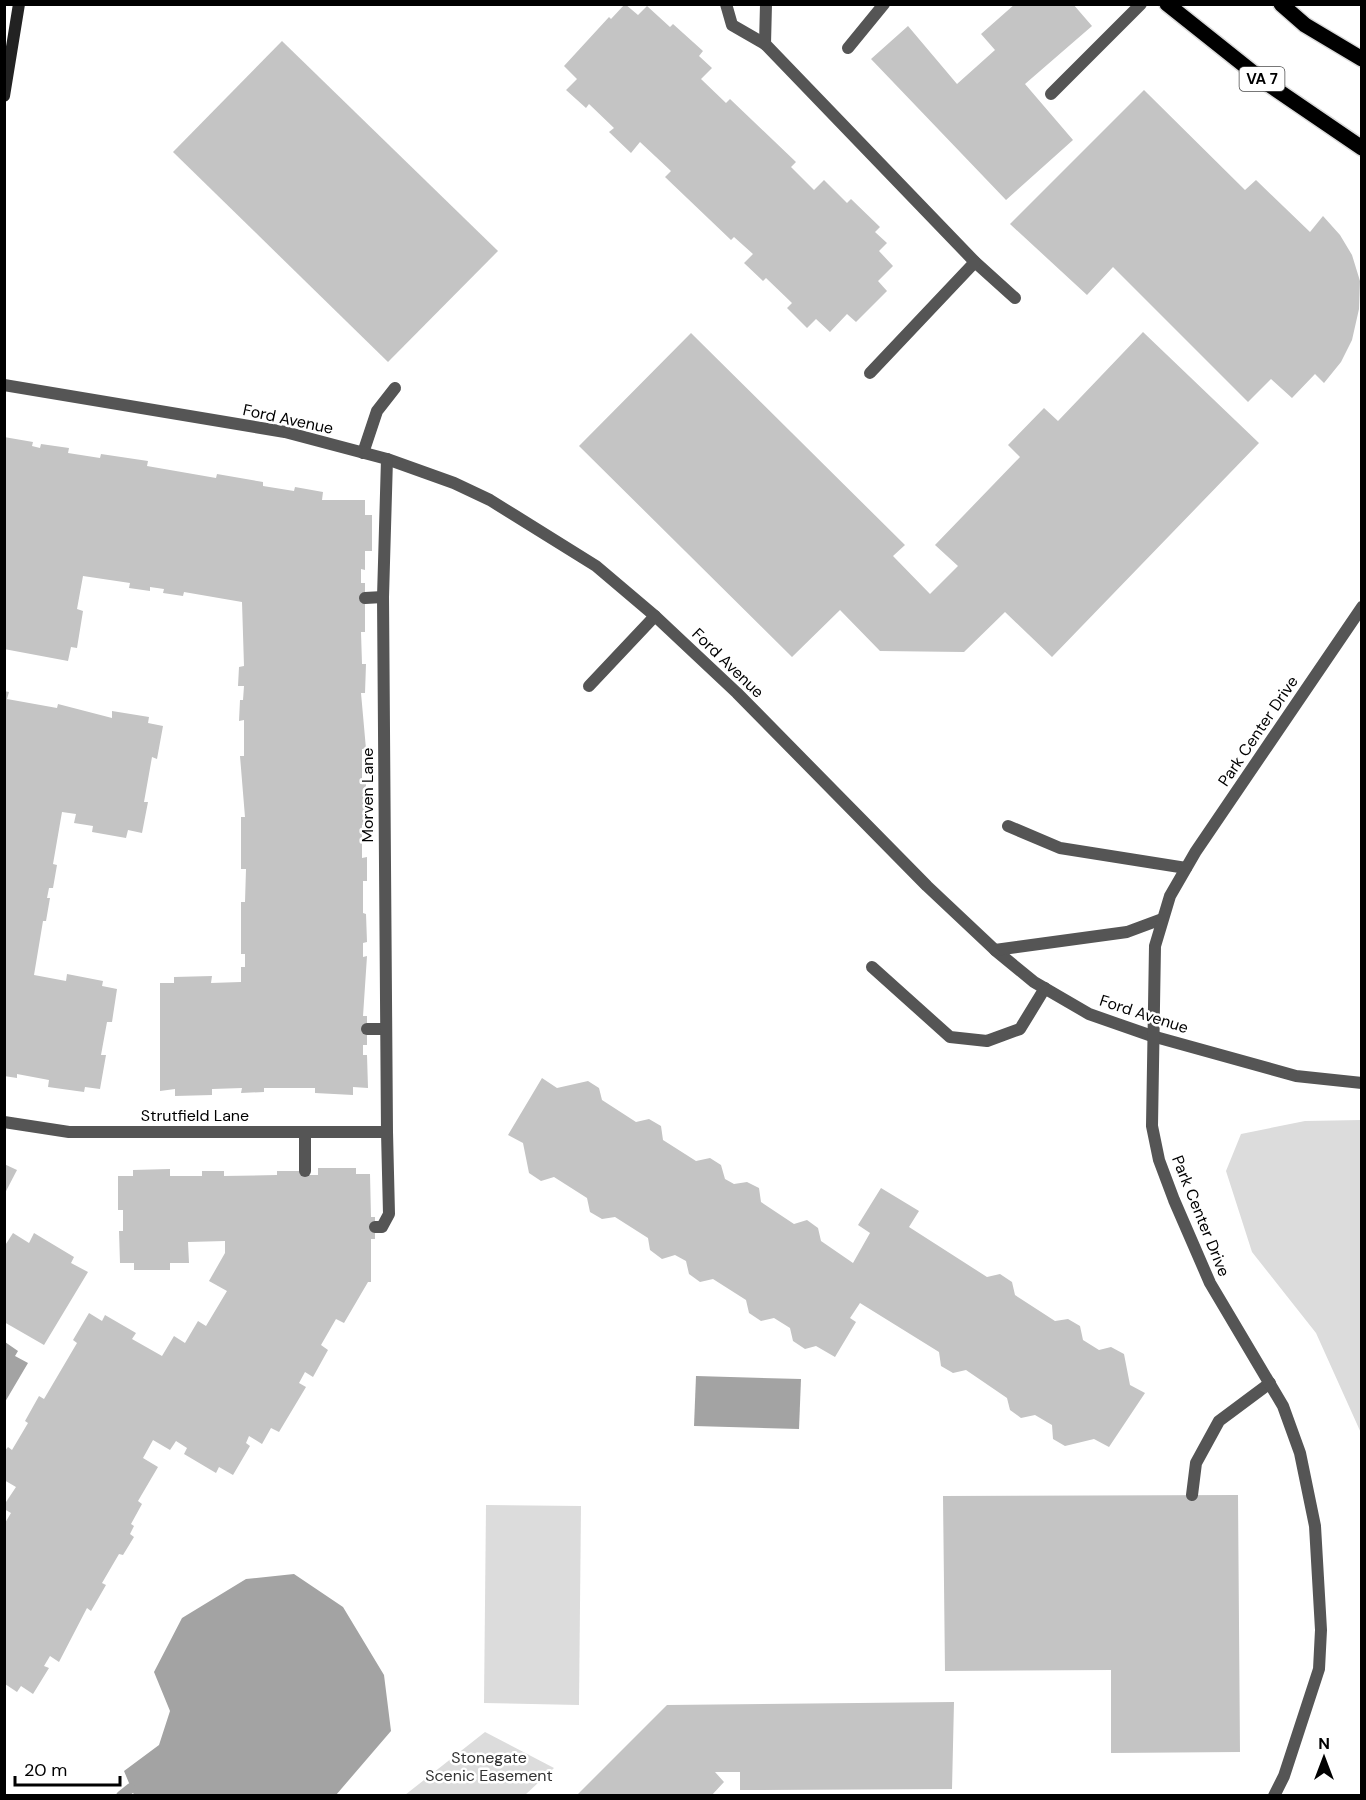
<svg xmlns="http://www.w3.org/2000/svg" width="1366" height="1800" font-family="'DM Sans',sans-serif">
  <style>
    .green { fill: #dcdcdc }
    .water { fill: #a3a3a3 }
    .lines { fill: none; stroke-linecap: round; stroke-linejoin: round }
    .stream { stroke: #a3a3a3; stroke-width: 10 }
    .building { fill: #c4c4c4 }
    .primary-casing { stroke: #dbdbdb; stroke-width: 18 }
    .lane { stroke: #555; stroke-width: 12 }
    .street { stroke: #555; stroke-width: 12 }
    .secondary { stroke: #222; stroke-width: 12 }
    .primary { stroke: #000; stroke-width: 15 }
    .labels { text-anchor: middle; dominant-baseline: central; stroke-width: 5; stroke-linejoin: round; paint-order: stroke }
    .shield { fill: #fff; stroke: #4c4c4c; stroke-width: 1.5 }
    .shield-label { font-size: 15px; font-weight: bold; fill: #000 }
    .street-label { font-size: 16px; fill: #000; stroke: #fff }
    .park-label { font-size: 16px; fill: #333; stroke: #fff }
  </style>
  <rect width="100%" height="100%" fill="#fff"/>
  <g class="green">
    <polygon points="1361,1120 1362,1120 1361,1433 1316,1333 1252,1252 1226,1171 1241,1134 1305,1121"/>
    <polygon points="486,1505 581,1506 579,1705 484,1703"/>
    <polygon points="485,1732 554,1768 525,1795 405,1795"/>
  </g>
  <g class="water">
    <polygon points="5,1342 18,1351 15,1356 28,1363 5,1402"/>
    <polygon points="696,1376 801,1379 799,1429 694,1426"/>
    <polygon points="294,1574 343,1607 384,1675 391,1731 336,1795 134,1795 124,1771 159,1745 170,1711 154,1672 182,1618 246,1579"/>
  </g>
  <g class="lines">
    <polyline class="stream" points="121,1796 131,1788"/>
  </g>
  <g class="building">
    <polygon points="625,4 638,15 647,6 670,27 673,24 703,51 699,56 712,68 701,79 726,103 730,99 796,162 791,167 814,190 824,180 847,203 851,199 880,227 875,232 887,243 879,251 893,266 878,281 887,291 856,322 847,314 830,332 816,319 807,328 787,308 792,303 766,278 763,281 744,263 753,254 734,237 731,240 665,177 671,171 640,142 631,153 609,132 614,128 589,104 586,108 566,90 577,79 564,66 609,17 611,19"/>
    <polygon points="1015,4 1073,4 1092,26 1025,84 1073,140 1006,200 871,59 908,26 957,84 995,50 981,34"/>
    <polygon points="282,41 498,251 388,362 173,152"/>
    <polygon points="1144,90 1245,190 1256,180 1310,232 1323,216 1340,235 1352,255 1360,281 1359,309 1352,340 1341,362 1324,383 1315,374 1292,398 1271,379 1248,402 1113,267 1087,295 1010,224"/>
    <polygon points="1143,332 1259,443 1052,657 1005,612 964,652 880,651 840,610 792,657 579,446 691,333 905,545 893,556 930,594 958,566 935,545 1020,457 1008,445 1044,408 1058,421"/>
    <polygon points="4,437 33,442 32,446 40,448 41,444 69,448 68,453 100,458 101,454 148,461 147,466 216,478 217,474 263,482 263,486 294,491 295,487 323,492 322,500 365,500 365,515 372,515 372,551 365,551 365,570 361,569 361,583 365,583 365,632 361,632 362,664 366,664 365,693 361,693 366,749 362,749 362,782 366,782 366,825 362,825 362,858 367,857 367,881 363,881 363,913 366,914 367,942 363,943 363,957 367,956 363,1016 367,1016 367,1045 363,1045 363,1055 367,1055 368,1088 353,1087 353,1095 315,1093 315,1088 264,1088 264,1092 241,1093 242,1088 212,1089 212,1095 175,1096 175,1089 160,1091 160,983 174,983 174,977 212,976 211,983 241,982 241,967 245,967 245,954 241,954 241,902 245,902 246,869 241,869 241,817 245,817 240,756 244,756 244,720 239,721 240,700 243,700 244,686 238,686 239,667 244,666 242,602 184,592 183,596 163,593 164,589 150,587 150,591 129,588 130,583 83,576 77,609 83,611 77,648 71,647 68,661 4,649"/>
    <polygon points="4,691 9,692 7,699 57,708 58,704 112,718 112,711 149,717 148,723 163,726 157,759 152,757 144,802 148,802 142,833 128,830 126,838 92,832 93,826 74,823 76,814 62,812 53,864 57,865 53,888 49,888 47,898 50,898 46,921 43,921 34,975 66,981 67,974 103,981 102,986 117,989 112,1022 107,1022 101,1055 106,1055 100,1089 85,1087 84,1092 48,1087 49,1080 17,1074 17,1078 4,1076"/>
    <polygon points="542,1078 557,1088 588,1081 599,1088 602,1100 636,1122 649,1119 661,1126 663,1140 696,1161 710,1158 721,1165 725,1179 734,1184 747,1182 759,1188 761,1202 794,1224 807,1220 818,1228 821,1241 853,1263 870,1233 858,1225 881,1188 919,1211 909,1227 987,1277 1000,1274 1012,1282 1015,1295 1055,1321 1068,1319 1080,1326 1083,1340 1099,1350 1111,1347 1124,1354 1130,1385 1145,1393 1109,1447 1094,1439 1065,1446 1053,1439 1052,1425 1035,1415 1021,1418 1010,1410 1007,1398 966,1370 953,1373 941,1366 939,1352 860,1303 850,1318 856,1322 835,1357 816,1346 805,1349 793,1341 790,1328 774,1318 761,1321 749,1313 746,1300 713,1279 700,1282 689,1274 686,1261 675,1255 662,1259 650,1250 648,1238 615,1217 602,1219 590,1212 587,1198 554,1177 541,1181 529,1173 523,1143 508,1135"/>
    <polygon points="4,1164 17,1170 4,1195"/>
    <polygon points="318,1168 356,1168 356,1174 370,1174 371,1217 375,1217 375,1239 371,1239 371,1282 368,1282 344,1323 336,1319 321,1345 328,1350 313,1377 305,1372 299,1383 306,1387 279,1432 271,1428 262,1444 249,1436 246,1443 250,1446 233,1475 219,1467 216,1473 184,1454 187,1448 176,1441 170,1450 153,1440 143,1458 158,1467 138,1501 142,1504 131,1524 134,1526 130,1534 134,1537 123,1555 119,1554 102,1583 106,1585 91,1611 87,1608 59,1662 50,1656 44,1666 49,1668 33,1694 21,1686 17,1692 5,1684 5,1523 11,1513 4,1509 4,1505 16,1487 4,1480 4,1452 8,1447 12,1450 28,1423 25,1421 39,1396 44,1399 77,1343 73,1340 89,1313 102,1321 105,1315 136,1333 132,1339 162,1356 174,1336 185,1343 198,1321 206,1326 227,1291 209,1281 225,1253 225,1241 188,1242 189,1263 170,1263 170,1270 134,1270 134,1263 120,1263 119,1231 123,1231 123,1210 118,1210 118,1176 133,1176 133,1170 170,1169 170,1176 202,1176 202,1171 224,1171 224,1176 277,1175 277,1171 305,1171 305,1175 318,1175"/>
    <polygon points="13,1233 29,1243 34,1233 74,1257 71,1263 88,1272 44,1345 4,1322 4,1247"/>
    <polygon points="1238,1495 1240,1752 1111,1753 1111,1670 945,1671 943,1496"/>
    <polygon points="954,1702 952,1789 740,1790 740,1772 715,1772 724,1782 711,1796 576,1796 667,1705"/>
  </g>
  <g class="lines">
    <g class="primary-casing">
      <g id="primary">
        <polyline points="1167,4 1265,82 1362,148"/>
        <polyline points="1281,4 1305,25 1362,59"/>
      </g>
    </g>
    <g class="lane">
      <polyline points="726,4 732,25 765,44 975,262 1015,298"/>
      <polyline points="765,44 766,4"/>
      <polyline points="848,48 884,4"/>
      <polyline points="1051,94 1141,4"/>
      <polyline points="870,373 975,262"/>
      <polyline points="363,453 377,411 395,388"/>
      <polyline points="365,598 383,597"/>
      <polyline points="589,686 655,616"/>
      <polyline points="1008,826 1060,848 1186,868"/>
      <polyline points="872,967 950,1037 987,1041 1020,1029 1045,988"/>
      <polyline points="367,1029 385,1029"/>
      <polyline points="305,1171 305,1132"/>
      <polyline points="375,1227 382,1227 389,1214 387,1132"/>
      <polyline points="1192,1495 1196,1463 1219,1421 1270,1383"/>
    </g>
    <g class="street">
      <polyline points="4,385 285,432 387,459 454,483 490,500 596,566 655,616 737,693 927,886 995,950 1034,982 1089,1014 1152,1036 1296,1076 1362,1083"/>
      <polyline points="995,950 1127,932 1162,919"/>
      <polyline points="4,1122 69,1132 387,1132 383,597 387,459"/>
      <polyline points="1274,1796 1284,1776 1319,1669 1321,1630 1315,1526 1300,1453 1283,1406 1210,1283 1174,1200 1159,1160 1152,1126 1155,946 1170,896 1196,851 1362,607"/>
    </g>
    <polyline class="secondary" points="4,96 19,4"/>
    <use href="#primary" class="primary"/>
  </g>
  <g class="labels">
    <rect class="shield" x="1239.5" y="67" width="45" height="24" rx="4.5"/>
    <g class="shield-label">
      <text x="1262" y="79">VA 7</text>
    </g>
    <g class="street-label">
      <text transform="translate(288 419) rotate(12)">Ford Avenue</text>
      <text transform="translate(728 663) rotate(44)">Ford Avenue</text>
      <text transform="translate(1258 731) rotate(-56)">Park Center Drive</text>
      <text transform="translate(367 795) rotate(-90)">Morven Lane</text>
      <text transform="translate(1144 1014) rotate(18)">Ford Avenue</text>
      <text x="195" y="1115">Strutfield Lane</text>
      <text transform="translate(1201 1216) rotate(68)">Park Center Drive</text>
    </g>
    <g class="park-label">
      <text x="489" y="1757">Stonegate<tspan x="489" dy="18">Scenic Easement</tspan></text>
    </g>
  </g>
  <rect width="1366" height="1800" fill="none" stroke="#000000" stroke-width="12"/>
  <g transform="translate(1324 1758)" stroke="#ffffff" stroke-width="4.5" paint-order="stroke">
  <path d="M0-4.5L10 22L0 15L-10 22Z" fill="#000000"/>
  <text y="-9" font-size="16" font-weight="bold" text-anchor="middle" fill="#000000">N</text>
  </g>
  <path d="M15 1776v9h105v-9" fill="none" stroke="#000000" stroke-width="3"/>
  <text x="24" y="1776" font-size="18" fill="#000000" stroke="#ffffff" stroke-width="4.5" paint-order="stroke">20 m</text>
</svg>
